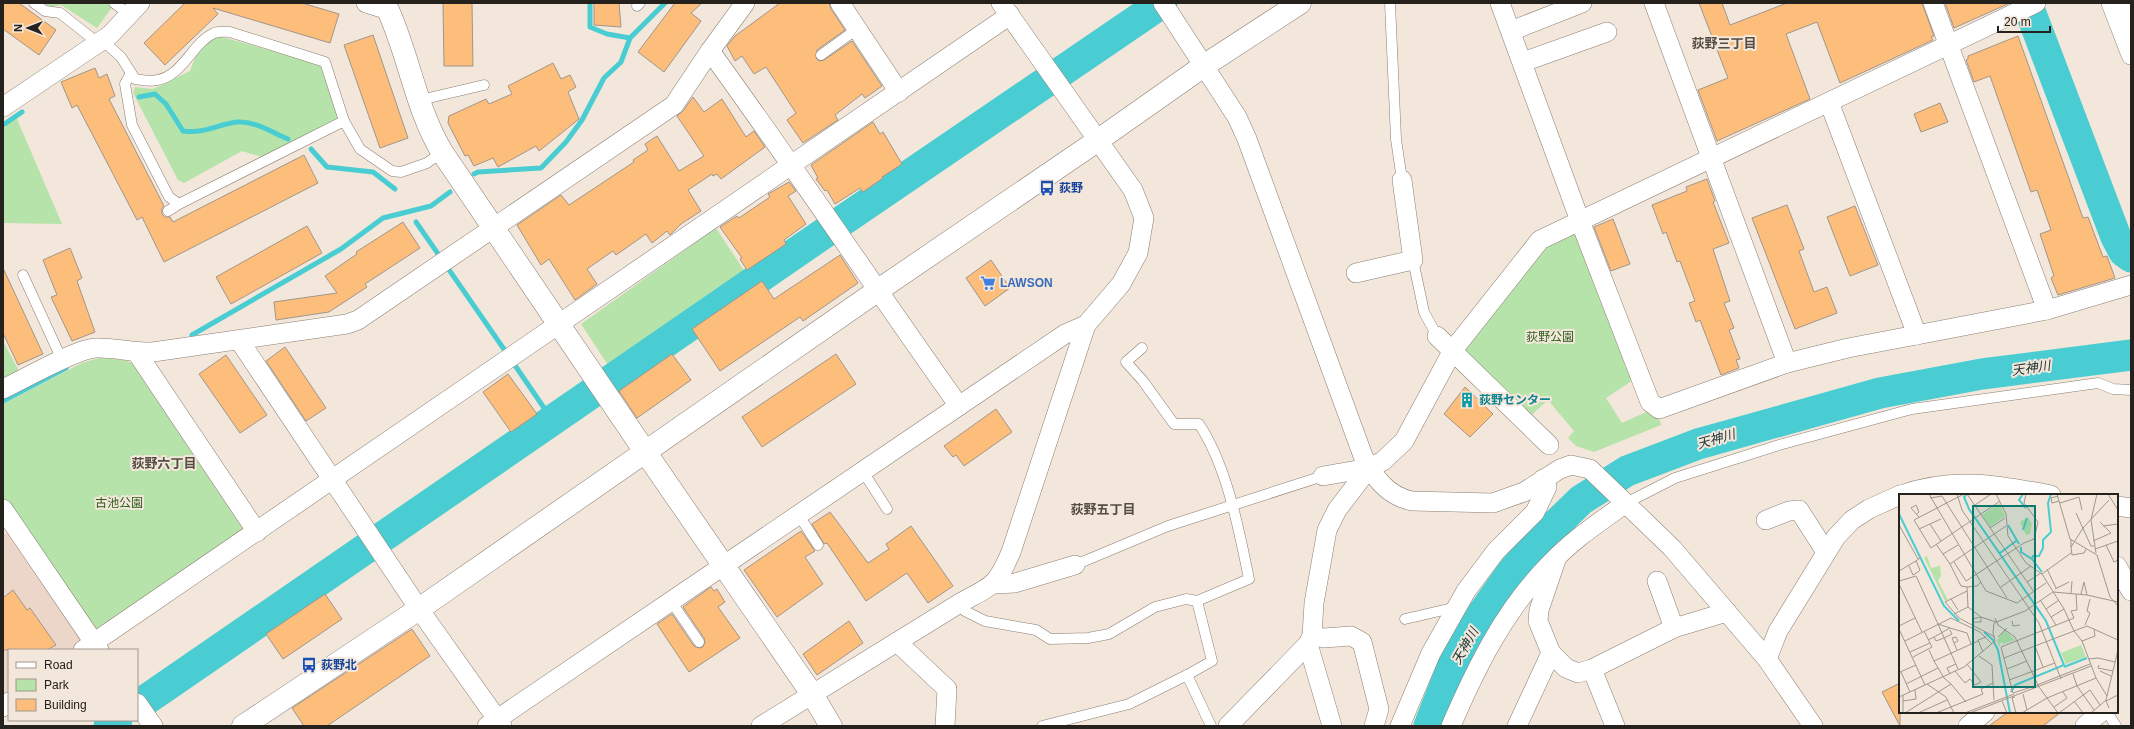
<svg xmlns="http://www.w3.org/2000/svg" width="2134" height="729" font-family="Arial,'Noto Sans JP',sans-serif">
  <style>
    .industrial { fill: #ecd6c9 }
    .green { fill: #b6e3a9 }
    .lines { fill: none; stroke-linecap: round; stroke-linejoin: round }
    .stream { stroke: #4acdd2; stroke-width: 5 }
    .river { stroke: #4acdd2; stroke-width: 31 }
    .building { fill: #febe7b; stroke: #a1958a }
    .lane-casing { stroke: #8a7e73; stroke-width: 11 }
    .street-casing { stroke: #8a7e73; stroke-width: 20 }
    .secondary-casing { stroke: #8a7e73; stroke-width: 23 }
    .lane { stroke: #fff; stroke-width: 10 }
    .street { stroke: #fff; stroke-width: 19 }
    .secondary { stroke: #fff; stroke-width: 22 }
    .labels { text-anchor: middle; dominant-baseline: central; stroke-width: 4; stroke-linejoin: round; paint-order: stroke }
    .transit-label { font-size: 12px; font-weight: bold; fill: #164399; stroke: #f3e6da; text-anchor: start }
    .shop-label { font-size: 12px; font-weight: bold; fill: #366cbe; stroke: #f3e6da; text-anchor: start }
    .park-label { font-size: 12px; fill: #2b5e1a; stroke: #f3e6da }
    .culture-label { font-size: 12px; font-weight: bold; fill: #0d838f; stroke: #f3e6da; text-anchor: start }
    .neighbourhood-label { font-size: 13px; font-weight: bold; fill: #564c41; stroke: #f3e6da }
    .water-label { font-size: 13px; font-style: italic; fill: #213738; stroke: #f3e6da }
    .inset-river { fill: none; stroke: #4acdd2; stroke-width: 2 }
    .inset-road { fill: none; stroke: #a1978e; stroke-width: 1 }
    .view { fill: #0f766e; fill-opacity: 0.15; stroke: #0f766e; stroke-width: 2 }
    .inset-edge { fill: none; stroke: #25211c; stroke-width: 2 }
  </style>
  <rect width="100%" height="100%" fill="#f3e6da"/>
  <polygon class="industrial" points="11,530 82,635 81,644 73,650 9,650 9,694 3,698 3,536"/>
  <g class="green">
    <polygon points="42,3 115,3 97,28 61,5 52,7"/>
    <polygon points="211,34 329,66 345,114 262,157 242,151 184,183 178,180 133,93 135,87 153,89 190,71 202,40"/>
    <polygon points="13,119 17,119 62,224 3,223 3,129"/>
    <polygon points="716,228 745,272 608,365 581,324"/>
    <polygon points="1570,233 1578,234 1633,380 1606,398 1622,423 1646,412 1659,417 1661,425 1594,452 1576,446 1568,438 1574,431 1548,400 1527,419 1463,349 1542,245"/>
    <polygon points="3,341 20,373 3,381"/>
    <polygon points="99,358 124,360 139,366 249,529 102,631 91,629 3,499 3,404 82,363"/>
  </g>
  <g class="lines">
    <g class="stream">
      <polyline points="590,3 590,27 607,34 630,38 665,3"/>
      <path d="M139 97 155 94 166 104 183 131C206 134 217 124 238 122 255 121 273 133 288 139"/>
      <polyline points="3,125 22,112"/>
      <polyline points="311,149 327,167 373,172 395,189"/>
      <polyline points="474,174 478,172 541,168 566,142 582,120 604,78 621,62 630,38"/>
      <polyline points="416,222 508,355"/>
      <polyline points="192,335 341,249 383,218 431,206 450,192"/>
      <polyline points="512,361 553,421"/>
      <polyline points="3,401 66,368"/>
    </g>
    <g class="river">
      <polyline points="2027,3 2116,237 2124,252 2131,257"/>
      <polyline points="137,706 820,236 1162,3"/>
      <polyline points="109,726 117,720"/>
      <polyline points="1429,726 1457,655 1483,613 1512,572 1540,540 1581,500 1627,471 1698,444 1880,393 1982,374 2131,355"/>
    </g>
  </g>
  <g class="building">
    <polygon points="3,3 19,3 56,30 39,55 3,29"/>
    <polygon points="185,3 302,3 339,14 330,43 213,8 218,14 165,65 144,43"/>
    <polygon points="443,3 472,3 473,66 444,66"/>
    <polygon points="594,3 619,3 621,27 594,25"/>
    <polygon points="675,3 702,3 691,13 701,21 664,72 638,52"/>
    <polygon points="780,3 829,3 831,9 845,30 817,50 816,58 819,61 824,60 852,41 882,86 865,98 862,94 835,115 838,120 803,143 787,120 796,113 766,67 754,74 742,56 735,61 727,46 735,36"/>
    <polygon points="1699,3 1722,3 1730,25 1787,3 1922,3 1934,36 1931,37 1933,40 1840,83 1817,22 1786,34 1810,99 1717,141 1698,90 1728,78"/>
    <polygon points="1945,3 2010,3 1954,28"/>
    <polygon points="373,35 408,138 380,148 344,45"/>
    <polygon points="2018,36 2083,218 2088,217 2103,257 2107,256 2115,278 2058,295 2051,278 2054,276 2040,234 2051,230 2037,190 2031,192 1990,76 1974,82 1966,60 1968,59 1968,56"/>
    <polygon points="553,63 561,79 570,75 576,87 568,92 579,119 539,151 536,146 498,167 493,158 474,166 468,155 465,156 448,123 449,116 486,99 489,104 512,94 508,86"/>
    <polygon points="95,68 99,78 107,74 115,96 109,99 164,206 162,208 162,214 165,217 170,217 173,222 304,155 318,183 164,262 142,217 137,220 77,105 72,108 61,82"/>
    <polygon points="693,97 704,112 722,99 746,137 754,131 765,147 721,179 717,174 713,176 712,174 688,190 701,211 681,224 670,235 667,231 652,243 646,234 616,255 613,251 587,269 597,284 575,300 549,259 541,265 517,225 561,195 569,205 634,162 633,160 648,150 645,144 657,136 679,171 704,156 677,116 683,111"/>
    <polygon points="1940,103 1948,122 1921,132 1914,114"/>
    <polygon points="873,122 880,134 883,132 902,164 882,177 883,178 863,192 860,188 835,204 827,190 825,191 816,179 818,178 811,165"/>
    <polygon points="1707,179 1715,201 1713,202 1729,243 1713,249 1730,301 1724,303 1734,328 1729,330 1740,359 1736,360 1739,368 1721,375 1700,320 1696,322 1689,303 1695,301 1680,261 1677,262 1666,232 1663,234 1652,205 1687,191 1686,187"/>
    <polygon points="789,182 796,191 788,196 806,224 784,240 786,244 747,270 740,259 742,258 720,227 737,216 739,218 770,197 768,194"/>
    <polygon points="1787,205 1804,249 1799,251 1814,292 1827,287 1837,313 1795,329 1752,218"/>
    <polygon points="1855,206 1878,265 1850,276 1827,217"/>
    <polygon points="1613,219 1630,264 1611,271 1594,227"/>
    <polygon points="403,222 420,248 365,284 367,287 329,312 276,320 274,302 337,293 325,276 357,254 356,252"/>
    <polygon points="307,226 322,253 231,304 216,277"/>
    <polygon points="70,248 82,278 77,281 95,332 72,341 51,297 57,295 43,260"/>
    <polygon points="840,255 858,283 803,321 800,317 720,371 692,329 762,281 774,299"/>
    <polygon points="991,260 1010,288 985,306 966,278"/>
    <polygon points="3,268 43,354 18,365 3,333"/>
    <polygon points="285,347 326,408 306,421 266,361"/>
    <polygon points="672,354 691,380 637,418 619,391"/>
    <polygon points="836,354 856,384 762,447 742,417"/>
    <polygon points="226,355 267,415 240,433 199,374"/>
    <polygon points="508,374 537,414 511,432 483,392"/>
    <polygon points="1465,387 1493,414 1470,437 1444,414"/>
    <polygon points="996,409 1012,432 964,466 956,455 953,457 944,446"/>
    <polygon points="830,512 868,563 889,549 886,544 911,526 953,586 928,603 907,573 866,601 827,543 824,544 812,524"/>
    <polygon points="801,531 815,551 805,557 823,584 777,617 744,570"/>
    <polygon points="711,587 714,591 717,589 725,602 718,607 740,638 689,672 657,624 672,614 694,646 699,648 703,647 705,642 704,638 683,607"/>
    <polygon points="13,590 27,610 30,608 56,645 47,650 3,650 3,598"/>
    <polygon points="325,594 342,619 283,659 266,634"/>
    <polygon points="849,621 863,643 817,675 803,654"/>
    <polygon points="412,629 430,656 327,726 304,726 292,708"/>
    <polygon points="1900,683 1900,726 1882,692"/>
    <polygon points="2008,712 2061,712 2043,726 1989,726"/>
  </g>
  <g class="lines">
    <g class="lane-casing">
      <g id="lane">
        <polyline points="34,3 45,11 60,13 98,43"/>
        <polyline points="114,3 129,14"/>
        <polyline points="1390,3 1396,139 1402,180"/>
        <polyline points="637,6 640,3"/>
        <path d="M102 40 121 57 135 79C142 80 150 82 157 80 183 76 192 43 214 33 219 31 225 32 230 32L325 62 344 121 360 149 392 171 401 172 427 163 442 152"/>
        <polyline points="821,55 857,29"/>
        <polyline points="131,73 125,84 132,125 169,197 179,204"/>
        <polyline points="420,100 484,85"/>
        <polyline points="168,211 179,204 344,121"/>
        <polyline points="1413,260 1424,312 1437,336"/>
        <polyline points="23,275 62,360"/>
        <polyline points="862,470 887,509"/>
        <polyline points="1626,503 1675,478 1779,445 1912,409 2098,383 2113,389 2131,390"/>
        <polyline points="798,514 818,545"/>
        <polyline points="1075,565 1168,526 1323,476"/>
        <polyline points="671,601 699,642"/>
        <path d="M960 603 965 611 985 621 1036 630 1050 639 1088 638 1109 634 1155 607 1186 599 1197 601 1249 579C1239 530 1227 466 1199 424H1174L1143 381 1126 362 1142 348"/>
        <polyline points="1405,619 1457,607"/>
        <polyline points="1187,675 1212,661 1197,601"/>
        <polyline points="2107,712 2116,726"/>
        <polyline points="1042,726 1129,704 1187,675 1211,726"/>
      </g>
    </g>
    <g class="street-casing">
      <g id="street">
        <polyline points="366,3 388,10"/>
        <polyline points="840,3 899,92"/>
        <path d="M1163 3 1237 117 1247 139 1363 456C1374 477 1387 496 1412 501L1493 503 1524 492 1560 469 1571 465 1590 469 1672 548 1767 659 1813 726"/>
        <polyline points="1500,3 1580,221 1650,402 1659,409 1787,363 1848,348 2047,310 2131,285"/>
        <polyline points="1654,3 1787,363"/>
        <polyline points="1933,3 2047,310"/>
        <polyline points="2111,3 2131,55"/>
        <polyline points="1511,31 1582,3"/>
        <path d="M710 51C795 168 875 288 959 406"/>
        <polyline points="1523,62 1607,32"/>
        <polyline points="1829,102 1917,335"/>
        <polyline points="3,107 110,35 140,3"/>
        <polyline points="1356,273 1413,260 1402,180"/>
        <polyline points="1437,336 1549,445"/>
        <polyline points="239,340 419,609 502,726"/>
        <polyline points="137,353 257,532"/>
        <path d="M3 389C24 379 74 350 95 348 114 347 133 353 153 352L347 324 358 320 674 105 710 51 745 3"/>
        <polyline points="1323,476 1369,468 1383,461 1404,441 1453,350 1540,240 2036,3"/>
        <path d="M1901 495C1952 476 2000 485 2051 495"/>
        <polyline points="2117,506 2131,508"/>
        <polyline points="3,509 99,650"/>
        <polyline points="1766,520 1789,511 1799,510 1826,552"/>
        <polyline points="1557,557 1539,610 1538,621 1551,653 1566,668 1578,673 1592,669 1674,628 1727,612"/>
        <polyline points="2117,566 2131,591"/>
        <polyline points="1657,581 1674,628"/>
        <polyline points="994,584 1015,583 1075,565"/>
        <polyline points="1312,636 1324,638 1351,636 1362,642 1379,709 1374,726"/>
        <polyline points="897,642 947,689 945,726"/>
        <polyline points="1308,644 1332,726"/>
        <polyline points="83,650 1010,15"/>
        <polyline points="1767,659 1778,631 1836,537 1852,520 1869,509 1900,495"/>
        <polyline points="1592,669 1615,726"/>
        <polyline points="137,703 153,726"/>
        <polyline points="3,707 9,702"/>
        <polyline points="487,726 1065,334 1086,325"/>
        <path d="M761 726 960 603C993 585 996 587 1011 552L1086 325 1121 284 1138 253 1144 218 1133 190 1001 3"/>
        <polyline points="1228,726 1308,644 1312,636 1314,603 1327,530 1337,510 1369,468"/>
        <polyline points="1400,726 1431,653 1466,591 1496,551 1535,512 1547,487 1543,479"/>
        <path d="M1451 726C1476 668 1504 611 1548 566 1571 541 1598 523 1626 503"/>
        <polyline points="1517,726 1551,653"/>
        <polyline points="1968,726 1985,712"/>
        <polyline points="2085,726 2101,712"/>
      </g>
    </g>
    <g class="secondary-casing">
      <g id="secondary">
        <polyline points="2125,3 2131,20"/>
        <path d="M388 10C409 56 416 109 442 152L646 453 812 694 831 726"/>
        <polyline points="243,726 419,609 877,291 1097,141 1205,65 1300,3"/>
      </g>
    </g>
    <use href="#lane" class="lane"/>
    <use href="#street" class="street"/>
    <use href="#secondary" class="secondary"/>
  </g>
  <defs>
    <g id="bus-bare" transform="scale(1.2)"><path d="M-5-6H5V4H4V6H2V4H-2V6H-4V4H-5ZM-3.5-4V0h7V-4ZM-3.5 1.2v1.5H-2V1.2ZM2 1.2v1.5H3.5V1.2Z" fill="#1a4fb4" stroke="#f3e6da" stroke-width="2.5" paint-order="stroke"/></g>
    <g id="supermarket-bare" transform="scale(1.2)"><path d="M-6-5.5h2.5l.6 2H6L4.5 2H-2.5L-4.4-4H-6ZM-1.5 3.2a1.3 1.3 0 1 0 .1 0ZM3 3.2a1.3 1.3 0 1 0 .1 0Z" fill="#3f7fe0" stroke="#f3e6da" stroke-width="2.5" paint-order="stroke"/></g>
    <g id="building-bare" transform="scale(1.2)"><path d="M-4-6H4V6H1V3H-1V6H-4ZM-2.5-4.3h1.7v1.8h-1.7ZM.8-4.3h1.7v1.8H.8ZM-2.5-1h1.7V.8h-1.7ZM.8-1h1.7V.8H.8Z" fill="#0f9aa8" stroke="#f3e6da" stroke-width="2.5" paint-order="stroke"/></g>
  </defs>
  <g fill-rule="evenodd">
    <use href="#bus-bare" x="1047" y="188"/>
    <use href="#supermarket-bare" x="988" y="283"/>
    <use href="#building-bare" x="1467" y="400"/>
    <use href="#bus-bare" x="309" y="665"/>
  </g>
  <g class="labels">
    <g class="transit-label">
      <text x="1059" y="188">荻野</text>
      <text x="321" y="665">荻野北</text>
    </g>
    <g class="shop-label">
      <text x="1000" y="283">LAWSON</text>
    </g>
    <g class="park-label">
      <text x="1550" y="337">荻野公園</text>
      <text x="119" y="503">古池公園</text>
    </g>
    <g class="culture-label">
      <text x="1479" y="400">荻野センター</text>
    </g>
    <g class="neighbourhood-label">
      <text x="1724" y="43">荻野三丁目</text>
      <text x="164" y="463">荻野六丁目</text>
      <text x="1103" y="509">荻野五丁目</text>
    </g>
    <g class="water-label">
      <text transform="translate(2031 368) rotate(-8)">天神川</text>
      <text transform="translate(1716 439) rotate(-16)">天神川</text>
      <text transform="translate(1465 646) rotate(-60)">天神川</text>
    </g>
  </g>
  <g transform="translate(1899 494)">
    <rect width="219" height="219" fill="#f3e6da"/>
    <path d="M100 9 106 22 91 33 83 21ZM129 23 133 30 131 40 127 41 121 28ZM28 62 32 74 41 72 42 82 39 87 49 106 46 107 25 63ZM106 136 116 146 104 150 102 148 100 153 98 146ZM182 151 187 163 167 170 162 159Z" fill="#b6e3a9"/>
    <path class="inset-river" d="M124 0 120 6 127 14M67 1 65 3 70 15 147 127 165 171 116 191 112 198M0 20 45 112 60 127M109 31 120 50M124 36 128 24M122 53V58L133 65M101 59 117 47M143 78 133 65 134 62H140L144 54V46L152 38 149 9 152 0M85 138 94 146 99 156 111 219M165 173 188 164"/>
    <path class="inset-road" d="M30 0 87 97 118 109 147 89M58 0 63 16 140 129 162 185M65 0 15 26 32 54 101 7M68 0 135 98M97 0 107 20 109 42 127 69 143 80 165 115M158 0 171 45 198 61 211 103 219 112M209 0 219 16M159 2 152 4 153 9 160 7M31 4 43 2 108 104M161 9 180 3 183 16M76 11 92 0M177 19 192 52H195M18 20 20 18 17 11 12 14 20 23M31 30 42 47M0 31 19 65M204 32 219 30M91 34 106 24M20 35 42 25M172 45V53L184 34 210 6M194 47 212 39 201 28M37 50 51 70 107 32M207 51 215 68 219 66M172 53 173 61 185 59 187 55M196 55 219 47M197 59 192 26 198 0M44 60 59 51M55 68 67 87 125 49 135 45 139 28 125 9 127 0M51 70 62 92 68 93M10 72 14 81 19 78 21 76 17 67 21 64M148 75 157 94M0 77 17 67M143 80 172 59M0 87 17 82 39 130 51 134 35 143M128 88 142 79M0 90 23 138M102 93 132 72M156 95 170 88M68 97 46 108 60 124 96 143M172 99 173 87M182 100 185 88 188 101M52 105 59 116M142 107 152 123M69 113 68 93 78 92 82 88M147 115 160 106M55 120 69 113 82 123 97 128M82 123 73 125 74 128H82V123M96 124 99 131 116 143 140 193 159 219M113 127 114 132 121 131M39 130 59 175M157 131 152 123 165 115 175 137 183 147 197 184M186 131 191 119 188 117 191 105M0 132 16 124M51 134 68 139 72 150M0 135 26 191M99 143 108 134M29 146 35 143 37 147 45 144 53 140 51 136M6 147 52 124 81 138 93 150M183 147 196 142 195 135M55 149 59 147 57 143 53 144 55 149 58 156M30 156 35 167 79 147M11 158 31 149M84 158 79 146 87 143M14 163 33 153 25 137M105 164 136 152M190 165 199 164 216 168M35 167 45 184 52 190M200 171 199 174 214 177M144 173 136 152 188 132 219 146M108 175 128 167M56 177 66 189 71 185 76 191 82 188 68 170M201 177 212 182M1 178 17 171M2 178 11 198M51 180 48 174 57 170M174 180 178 192 195 216M110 186 156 169M94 189 95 206M7 190 39 174M28 190 47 203 55 219M138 191 191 170M139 191 114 199 102 153 175 124 172 117 178 116 177 100M124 200 128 216M4 201V219M0 203 65 173 96 147 94 139 95 129 126 117 154 98 188 101 219 108M116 203 113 204 117 219M4 207 17 205 16 196M103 207 108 219M175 207 184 219M155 213 168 204 164 198M210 214 207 207 219 201M6 219 52 190 67 208M19 219 48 206M37 219 84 200 82 195 94 189 93 171 80 162M66 219 115 200M71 219 192 172M123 219 148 204 197 184 208 202M160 219 191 196 201 211M192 219 207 206 219 156"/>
    <path class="view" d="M74 12H136V193H74Z"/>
    <rect width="219" height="219" class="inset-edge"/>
  </g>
  <rect width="2134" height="729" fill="none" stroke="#25211c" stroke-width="8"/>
  <rect x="8" y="649" width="130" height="72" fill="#f3e6da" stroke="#a1978e"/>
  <rect x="16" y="662" width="20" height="6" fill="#ffffff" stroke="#a1978e"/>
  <text x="44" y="669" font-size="12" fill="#25211c">Road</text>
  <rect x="16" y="679" width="20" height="12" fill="#b6e3a9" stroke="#a1978e"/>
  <text x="44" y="689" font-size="12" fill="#25211c">Park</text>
  <rect x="16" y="699" width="20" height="12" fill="#febe7b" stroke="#a1978e"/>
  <text x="44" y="709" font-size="12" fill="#25211c">Building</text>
  <g transform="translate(28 28) rotate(270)" stroke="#f3e6da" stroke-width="3" paint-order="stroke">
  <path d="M0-3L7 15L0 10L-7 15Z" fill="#25211c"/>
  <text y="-6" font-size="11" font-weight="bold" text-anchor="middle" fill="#25211c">N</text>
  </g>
  <path d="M1998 26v6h52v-6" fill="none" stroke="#25211c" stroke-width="2"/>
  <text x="2004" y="26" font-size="12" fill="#25211c" stroke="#f3e6da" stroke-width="3" paint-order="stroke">20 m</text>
</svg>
